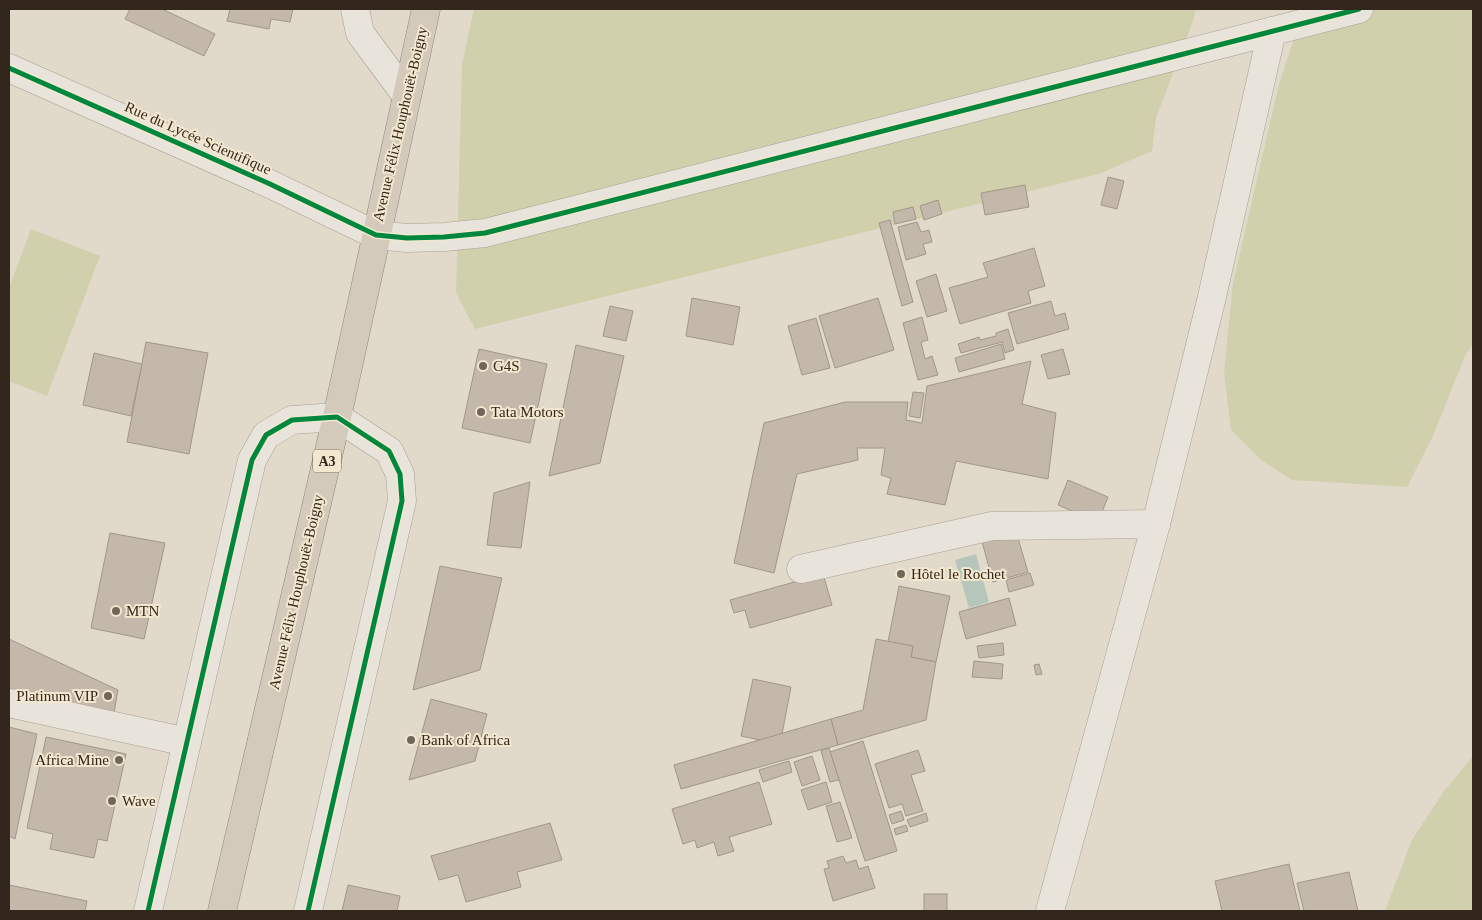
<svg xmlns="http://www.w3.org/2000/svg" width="1482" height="920" font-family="'Times New Roman',serif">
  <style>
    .green { fill: #d0d0ad }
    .water { fill: #b6c6bb }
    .building { fill: #c4b8ab; stroke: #a1968a }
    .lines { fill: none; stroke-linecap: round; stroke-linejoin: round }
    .minor-casing { stroke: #a69f93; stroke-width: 29 }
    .highway-casing { stroke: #8b847a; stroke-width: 29 }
    .minor { stroke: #e9e4db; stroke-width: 28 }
    .highway { stroke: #d3cabb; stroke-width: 28 }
    .cycleway-casing { stroke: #f3e7cf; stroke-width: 8 }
    .cycleway { stroke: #00873e; stroke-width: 5 }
    .poi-dot { fill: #70665a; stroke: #f3e7cf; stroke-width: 2 }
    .labels { text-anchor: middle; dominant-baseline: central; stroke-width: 4; stroke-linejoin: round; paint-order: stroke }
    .shield { fill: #f3e7cf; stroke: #6d6152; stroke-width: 1 }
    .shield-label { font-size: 14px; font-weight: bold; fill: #33271d }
    .street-label { font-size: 15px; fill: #33271d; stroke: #f3e7cf }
    .poi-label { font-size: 15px; fill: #33271d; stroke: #f3e7cf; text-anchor: start }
  </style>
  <rect width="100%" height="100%" fill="#e1daca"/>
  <g class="green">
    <polygon points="474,9 1196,9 1193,21 1156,118 1152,151 1099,174 475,329 456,293 462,64"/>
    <polygon points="1304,9 1473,9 1473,344 1465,356 1433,436 1407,487 1292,480 1261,460 1231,430 1224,373 1233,283 1279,84"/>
    <polygon points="31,229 100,256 47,396 9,381 9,288"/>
    <polygon points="1473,756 1473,911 1385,911 1412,840 1444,791"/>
  </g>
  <polygon class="water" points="976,554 989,602 969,608 955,560"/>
  <g class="building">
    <polygon points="130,9 162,9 215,34 204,56 125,19"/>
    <polygon points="230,9 293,9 290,22 271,19 269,29 227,21"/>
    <polygon points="1108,177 1124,181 1117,209 1101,205"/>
    <polygon points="1025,185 1029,207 985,215 981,193"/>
    <polygon points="938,200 942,214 924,220 920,206"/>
    <polygon points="913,207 916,219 895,224 893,212"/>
    <polygon points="890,220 913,302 902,306 879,223"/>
    <polygon points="917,222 921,232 929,230 932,242 923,244 926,254 906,260 898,227"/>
    <polygon points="1034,248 1045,286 1028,291 1031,303 960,324 949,288 988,277 983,263"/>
    <polygon points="936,274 947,311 927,317 916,281"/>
    <polygon points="692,298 740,307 733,345 686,336"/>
    <polygon points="878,298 894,350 835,368 819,316"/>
    <polygon points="1051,301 1055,316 1065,313 1069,329 1017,344 1008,313"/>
    <polygon points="610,306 633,311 626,341 603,336"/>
    <polygon points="922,317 928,340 921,342 925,359 932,356 938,375 918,380 903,323"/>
    <polygon points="816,318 830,368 802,375 788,326"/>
    <polygon points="1008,329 1014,350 1005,353 1002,342 961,353 958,344 979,337 980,340 996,336 996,333"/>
    <polygon points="146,342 208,353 189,454 127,442"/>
    <polygon points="1001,344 1005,359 959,372 955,358"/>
    <polygon points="576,345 624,356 600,463 549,476"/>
    <polygon points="479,349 547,364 530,443 462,428"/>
    <polygon points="1063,349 1070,374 1048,379 1041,355"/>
    <polygon points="94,353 142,364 131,416 83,405"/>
    <polygon points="1031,361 1022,404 1056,413 1048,479 956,461 945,505 887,494 891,478 881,475 885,448 857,448 858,460 797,474 774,573 734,563 764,423 845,402 908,402 906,420 922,423 927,386"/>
    <polygon points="913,392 924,393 920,418 909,416"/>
    <polygon points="1068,480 1108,497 1098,522 1058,505"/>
    <polygon points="530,482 521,548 487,545 494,493"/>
    <polygon points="1015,528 1028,572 993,582 981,538"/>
    <polygon points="110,533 165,543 144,639 91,628"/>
    <polygon points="440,566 502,578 480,670 413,690"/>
    <polygon points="1030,573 1034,585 1009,592 1006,580"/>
    <polygon points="823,574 832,605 750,628 745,610 734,613 730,600"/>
    <polygon points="899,586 950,596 936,662 911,657 913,646 888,642"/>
    <polygon points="1009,598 1016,625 966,639 959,612"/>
    <polygon points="9,639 118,690 114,713 9,689"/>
    <polygon points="876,639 913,646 911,657 936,662 926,720 838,745 831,719 863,710"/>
    <polygon points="1003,643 1004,655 979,658 977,646"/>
    <polygon points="974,661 1003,664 1002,679 972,677"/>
    <polygon points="1039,664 1042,674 1036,675 1034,665"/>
    <polygon points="753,679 791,687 782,734 760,740 741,736"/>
    <polygon points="431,699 487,714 475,761 409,780"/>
    <polygon points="831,719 838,745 681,789 674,765"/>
    <polygon points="9,727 37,734 15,839 9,836"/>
    <polygon points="46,737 126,754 107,841 98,839 94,858 50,849 53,834 27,828"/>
    <polygon points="863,741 897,851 865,861 830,752"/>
    <polygon points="829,748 839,780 830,782 821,751"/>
    <polygon points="918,750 925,771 911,775 923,811 906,816 902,804 889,808 875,764"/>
    <polygon points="812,756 820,780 802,786 794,762"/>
    <polygon points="789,761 792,772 763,782 759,770"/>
    <polygon points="759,782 772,824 729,837 734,851 718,856 714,842 697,848 695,840 683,844 672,809"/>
    <polygon points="826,782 832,802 808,810 801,790"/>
    <polygon points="840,802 852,838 837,842 826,806"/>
    <polygon points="901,811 904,820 892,824 889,815"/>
    <polygon points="926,813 928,821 910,827 907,820"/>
    <polygon points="550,823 562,860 517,872 521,887 466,902 458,875 439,880 431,856"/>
    <polygon points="906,825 908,831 896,835 894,829"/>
    <polygon points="843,856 846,863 856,860 859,869 868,866 875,888 833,901 824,869 829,868 827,861"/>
    <polygon points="1289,864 1300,911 1222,911 1215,881"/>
    <polygon points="1349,872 1358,911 1304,911 1297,883"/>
    <polygon points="9,885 87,901 85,911 9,911"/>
    <polygon points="348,885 400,896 397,911 342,911"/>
    <rect x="924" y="894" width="23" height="17"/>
  </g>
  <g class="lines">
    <g class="minor-casing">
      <g id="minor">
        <polyline points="355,9 360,33 406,95"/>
        <polyline points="9,68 270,184 376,235 407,238 444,237 485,233 1359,9"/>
        <polyline points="801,569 992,526 1156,524"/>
        <polyline points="9,703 187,742"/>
        <polyline points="148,911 252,460 266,435 292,420 337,417 389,451 400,474 402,501 308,911"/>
        <polyline points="1050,911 1156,524 1211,301 1272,31"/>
      </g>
    </g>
    <g class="highway-casing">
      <polyline id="highway" points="222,911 337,417 426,9"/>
    </g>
    <use href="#minor" class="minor"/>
    <use href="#highway" class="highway"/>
    <g class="cycleway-casing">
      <g id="cycleway">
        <polyline points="9,68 270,184 376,235 407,238 444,237 485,233 1359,9"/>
        <polyline points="148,911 252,460 266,435 292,420 337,417 389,451 400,474 402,501 308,911"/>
      </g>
    </g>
    <use href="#cycleway" class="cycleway"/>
  </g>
  <g class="poi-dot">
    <circle cx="483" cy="366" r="5"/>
    <circle cx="481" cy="412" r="5"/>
    <circle cx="901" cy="574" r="5"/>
    <circle cx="116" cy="611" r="5"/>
    <circle cx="108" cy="696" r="5"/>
    <circle cx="411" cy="740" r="5"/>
    <circle cx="119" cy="760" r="5"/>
    <circle cx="112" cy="801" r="5"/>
  </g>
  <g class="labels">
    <rect class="shield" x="313" y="449.5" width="28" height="23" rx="4"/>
    <g class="shield-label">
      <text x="327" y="461">A3</text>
    </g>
    <g class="street-label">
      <text transform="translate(400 124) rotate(-77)">Avenue Félix Houphouët-Boigny</text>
      <text transform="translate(198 138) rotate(24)">Rue du Lycée Scientifique</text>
      <text transform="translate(296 592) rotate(-77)">Avenue Félix Houphouët-Boigny</text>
    </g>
    <g class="poi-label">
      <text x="493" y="366">G4S</text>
      <text x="491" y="412">Tata Motors</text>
      <text x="911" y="574">Hôtel le Rochet</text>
      <text x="126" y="611">MTN</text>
      <text x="98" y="696" text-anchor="end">Platinum VIP</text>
      <text x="421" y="740">Bank of Africa</text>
      <text x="109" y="760" text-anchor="end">Africa Mine</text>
      <text x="122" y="801">Wave</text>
    </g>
  </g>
  <rect width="1482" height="920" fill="none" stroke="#33271d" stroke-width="20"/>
</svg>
